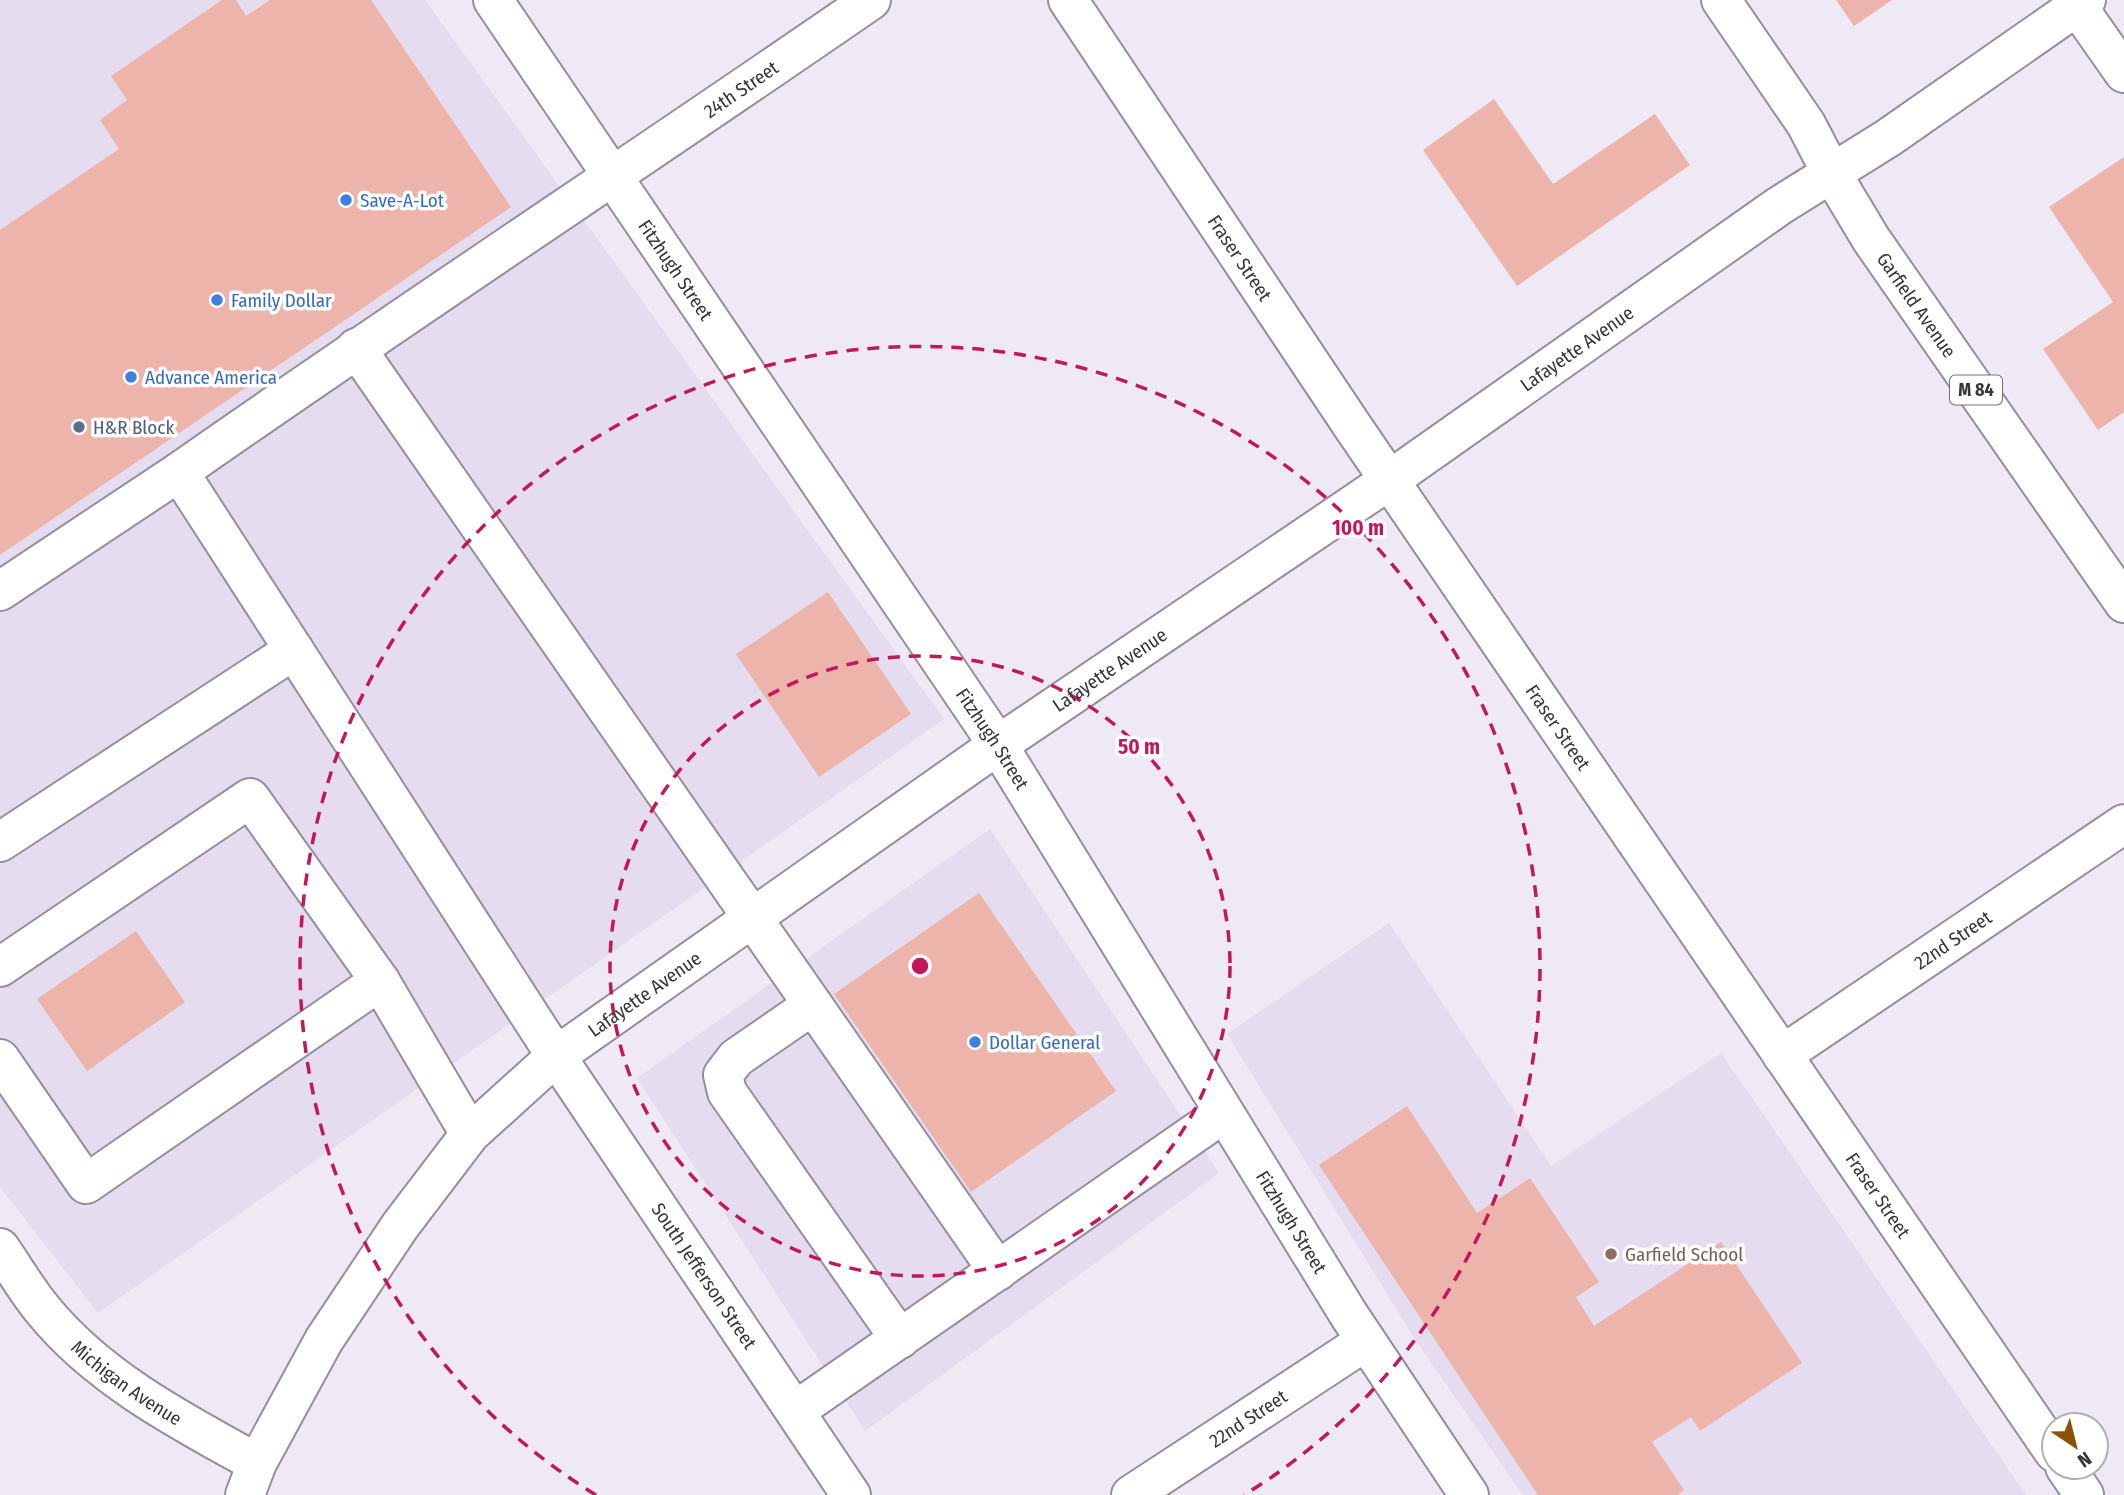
<svg xmlns="http://www.w3.org/2000/svg" width="2124" height="1495" font-family="'Fira Sans Condensed',sans-serif">
  <style>
    .built { fill: #e5dcef }
    .building { fill: #edb4ab }
    .lines { fill: none; stroke-linecap: round; stroke-linejoin: round }
    .minor-casing { stroke: #958e9b; stroke-width: 42 }
    .major-casing { stroke: #958e9b; stroke-width: 42 }
    .minor { stroke: #fff; stroke-width: 38 }
    .major { stroke: #fff; stroke-width: 38 }
    .ring { fill: none; stroke: #c2185b; stroke-width: 3.5; stroke-dasharray: 12 9 }
    .shop-dot { fill: #3f7fe0; stroke: #fff; stroke-width: 2.5 }
    .service-dot { fill: #5c6f8a; stroke: #fff; stroke-width: 2.5 }
    .education-dot { fill: #8d6e63; stroke: #fff; stroke-width: 2.5 }
    .labels { text-anchor: middle; dominant-baseline: central; stroke-width: 7; stroke-linejoin: round; paint-order: stroke }
    .shield { fill: #fff; stroke: #737175; stroke-width: 2 }
    .shield-label { font-size: 18px; font-weight: bold; fill: #37343a }
    .street-label { font-size: 19px; fill: #37343a; stroke: #fff }
    .shop-label { font-size: 19px; fill: #366cbe; stroke: #fff; text-anchor: start }
    .service-label { font-size: 19px; fill: #4e5e75; stroke: #fff; text-anchor: start }
    .education-label { font-size: 19px; fill: #785e54; stroke: #fff; text-anchor: start }
    .centre { fill: #c2185b; stroke: #fff; stroke-width: 3.5 }
    .ring-label { font-size: 21px; text-anchor: middle; font-weight: bold; fill: #c2185b; stroke: #fff; stroke-width: 7; stroke-linejoin: round; paint-order: stroke }
  </style>
  <rect width="100%" height="100%" fill="#efe8f5"/>
  <g class="built">
    <polygon points="0,0 425,0 944,719 98,1313 0,1187"/>
    <polygon points="990,829 1219,1173 865,1431 637,1078"/>
    <polygon points="1389,923 1551,1166 1721,1053 2026,1495 1523,1495 1416,1341 1227,1034"/>
  </g>
  <g class="building">
    <polygon points="222,0 236,0 246,16 270,0 371,0 511,207 0,555 0,230 119,149 100,120 127,100 111,76"/>
    <polygon points="1836,0 1892,0 1854,26"/>
    <polygon points="1494,99 1553,184 1655,114 1690,165 1517,286 1423,150"/>
    <polygon points="2124,157 2124,412 2098,430 2043,349 2113,302 2049,207"/>
    <polygon points="828,592 911,714 819,777 736,654"/>
    <polygon points="979,893 1116,1091 971,1192 834,994"/>
    <polygon points="136,931 185,1002 87,1071 37,999"/>
    <polygon points="1407,1106 1477,1213 1530,1178 1599,1282 1576,1297 1594,1326 1721,1242 1802,1363 1700,1431 1691,1417 1652,1442 1684,1490 1677,1495 1538,1495 1319,1165"/>
  </g>
  <g class="lines">
    <g class="minor-casing">
      <g id="minor">
        <path id="s1" d="M493 0 998 745 1349 1315 1469 1495"/>
        <path id="s2" d="M1068 0 1353 427 2054 1452"/>
        <polyline points="1721,0 1806,124 1832,174"/>
        <polyline points="2077,6 2124,73"/>
        <polyline points="356,348 998,1271"/>
        <polyline points="0,591 179,472"/>
        <polyline points="0,842 294,650"/>
        <polyline points="0,967 250,798 380,981"/>
        <polyline points="813,1005 736,1058 723,1075 727,1092 900,1339"/>
        <path id="s3" d="M1782 1055 2124 824"/>
        <polyline points="0,1059 86,1184 380,981 470,1134"/>
        <path id="s4" d="M0 1248C14 1268 27 1291 43 1310 98 1378 182 1422 257 1463"/>
        <polyline points="795,1411 1224,1113"/>
        <polyline points="2065,1467 2084,1495"/>
        <path id="s5" d="M851 1495 556 1056 179 472C407 312 641 159 871 0"/>
        <path id="s6" d="M1131 1495 1366 1341"/>
      </g>
    </g>
    <g class="major-casing">
      <g id="major">
        <path id="s7" d="M1832 174 1871 239 2124 603"/>
        <path id="s8" d="M245 1495 257 1463 324 1340 400 1226 470 1134 556 1056 998 745 1391 479 1779 206 1888 138 2086 0"/>
      </g>
    </g>
    <use href="#minor" class="minor"/>
    <use href="#major" class="major"/>
  </g>
  <g class="ring">
    <circle cx="920" cy="966" r="310"/>
    <path d="M596 1495A620 620 0 1 1 1244 1495"/>
  </g>
  <g class="shop-dot">
    <circle cx="346" cy="200" r="7"/>
    <circle cx="217" cy="300" r="7"/>
    <circle cx="131" cy="377" r="7"/>
    <circle cx="975" cy="1042" r="7"/>
  </g>
  <circle class="service-dot" cx="79" cy="427" r="7"/>
  <circle class="education-dot" cx="1611" cy="1254" r="7"/>
  <g class="labels">
    <rect class="shield" x="1950" y="375.5" width="52" height="29" rx="5"/>
    <g class="shield-label">
      <text x="1976" y="390">M 84</text>
    </g>
    <g class="street-label">
      <text stroke="none"><textPath href="#s5" startOffset="1904">24th Street</textPath></text>
      <text stroke="none"><textPath href="#s2" startOffset="310">Fraser Street</textPath></text>
      <text stroke="none"><textPath href="#s1" startOffset="326">Fitzhugh Street</textPath></text>
      <text stroke="none"><textPath href="#s7" startOffset="156">Garfield Avenue</textPath></text>
      <text stroke="none"><textPath href="#s8" startOffset="1785">Lafayette Avenue</textPath></text>
      <text stroke="none"><textPath href="#s8" startOffset="1218">Lafayette Avenue</textPath></text>
      <text stroke="none"><textPath href="#s2" startOffset="877">Fraser Street</textPath></text>
      <text stroke="none"><textPath href="#s1" startOffset="892">Fitzhugh Street</textPath></text>
      <text stroke="none"><textPath href="#s3" startOffset="206">22nd Street</textPath></text>
      <text stroke="none"><textPath href="#s8" startOffset="651">Lafayette Avenue</textPath></text>
      <text stroke="none"><textPath href="#s2" startOffset="1444">Fraser Street</textPath></text>
      <text stroke="none"><textPath href="#s1" startOffset="1460">Fitzhugh Street</textPath></text>
      <text transform="translate(704 1276) rotate(56)">South Jefferson Street</text>
      <text stroke="none"><textPath href="#s4" startOffset="187">Michigan Avenue</textPath></text>
      <text stroke="none"><textPath href="#s6" startOffset="140">22nd Street</textPath></text>
    </g>
    <g class="shop-label">
      <text x="360" y="200">Save-A-Lot</text>
      <text x="231" y="300">Family Dollar</text>
      <text x="145" y="377">Advance America</text>
      <text x="989" y="1042">Dollar General</text>
    </g>
    <g class="service-label">
      <text x="93" y="427">H&amp;R Block</text>
    </g>
    <g class="education-label">
      <text x="1625" y="1254">Garfield School</text>
    </g>
  </g>
  <circle cx="920" cy="966" r="10" class="centre"/>
  <g class="ring-label">
    <text x="1358" y="535">100 m</text>
    <text x="1139" y="754">50 m</text>
  </g>
  <g transform="translate(2075 1446) rotate(145)"><circle r="33" fill="#ffffff" stroke="#afaeb0" stroke-width="2"/>
  <path d="M0-5L12 26L0 18L-12 26Z" fill="#8a5206"/>
  <text y="-10" font-size="19" font-weight="bold" text-anchor="middle" fill="#37343a">N</text>
  </g>
</svg>
